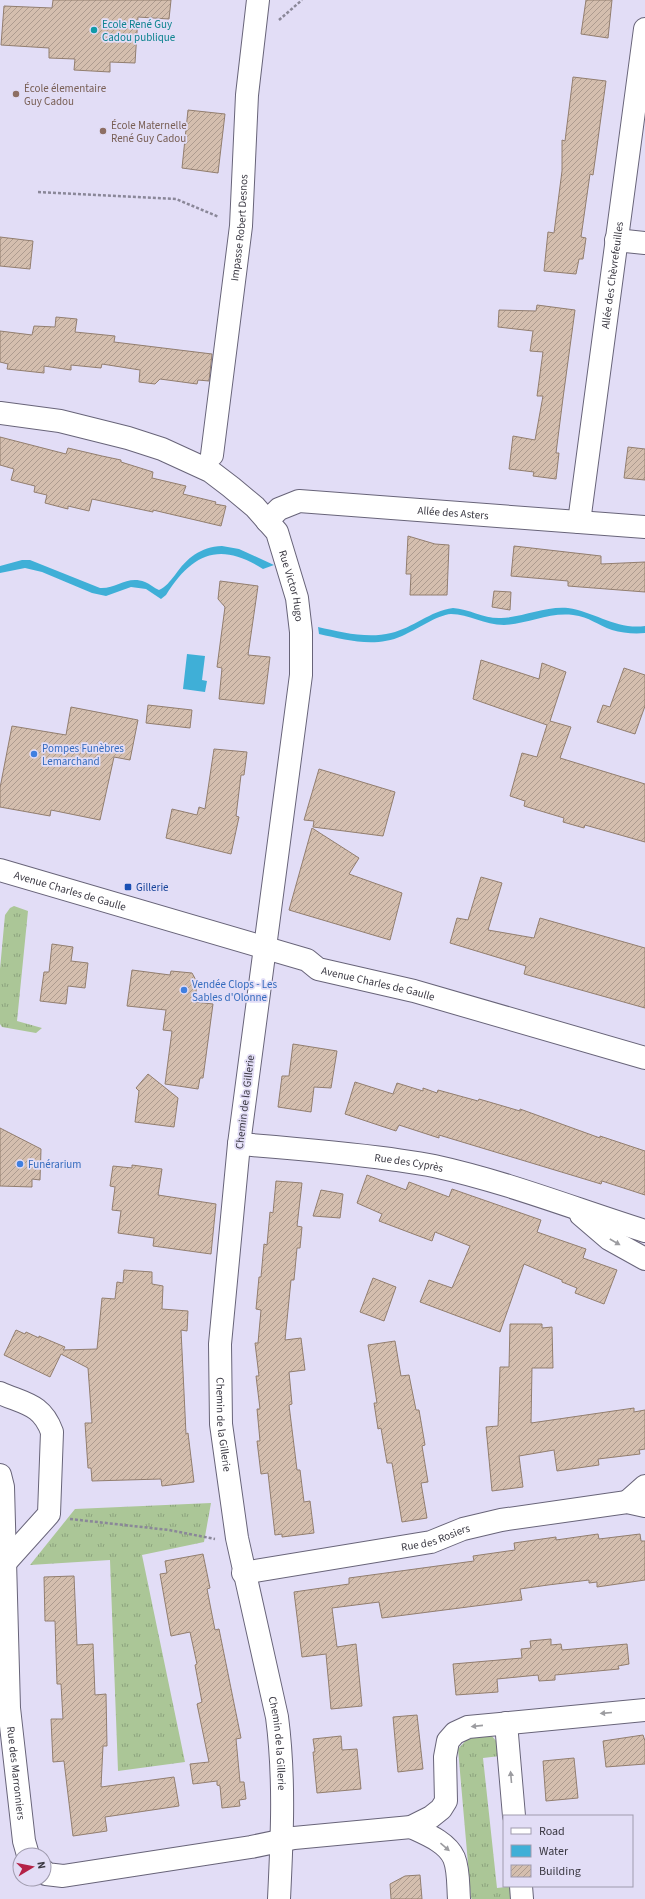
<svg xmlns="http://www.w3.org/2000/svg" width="645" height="1899" font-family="'Source Sans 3',sans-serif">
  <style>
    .grass { fill: url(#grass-tufts) }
    .water { fill: #3fafd7 }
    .building { fill: url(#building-hatch); stroke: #927e6f }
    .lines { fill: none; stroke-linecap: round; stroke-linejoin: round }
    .minor-casing { stroke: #686479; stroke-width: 24 }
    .major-casing { stroke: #686479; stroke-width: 24 }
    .path { stroke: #8a8798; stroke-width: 2.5; stroke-dasharray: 3 2; stroke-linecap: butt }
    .minor { stroke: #fff; stroke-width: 22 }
    .major { stroke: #fff; stroke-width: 22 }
    .oneway { fill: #9c9ca0 }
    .culture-dot { fill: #0f9aa8; stroke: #e2ddf6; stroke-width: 1.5 }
    .education-dot { fill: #8d6e63; stroke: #e2ddf6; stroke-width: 1.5 }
    .shop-dot { fill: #3f7fe0; stroke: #e2ddf6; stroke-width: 1.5 }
    .transit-dot { fill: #1a4fb4; stroke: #e2ddf6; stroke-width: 1.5 }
    .labels { text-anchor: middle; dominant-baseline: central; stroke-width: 3.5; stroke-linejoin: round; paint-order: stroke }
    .culture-label { font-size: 11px; fill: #0d838f; stroke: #e2ddf6; text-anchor: start }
    .education-label { font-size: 11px; fill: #785e54; stroke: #e2ddf6; text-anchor: start }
    .street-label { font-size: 11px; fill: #3a3842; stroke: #e2ddf6 }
    .shop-label { font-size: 11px; fill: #366cbe; stroke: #e2ddf6; text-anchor: start }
    .transit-label { font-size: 11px; fill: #164399; stroke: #e2ddf6; text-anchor: start }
  </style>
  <defs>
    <pattern id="grass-tufts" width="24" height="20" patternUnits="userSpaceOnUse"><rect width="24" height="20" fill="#abc697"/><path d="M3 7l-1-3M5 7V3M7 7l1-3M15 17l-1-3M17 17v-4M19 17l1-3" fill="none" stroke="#8ca27d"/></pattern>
    <pattern id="building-hatch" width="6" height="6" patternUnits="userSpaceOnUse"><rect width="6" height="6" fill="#d4beae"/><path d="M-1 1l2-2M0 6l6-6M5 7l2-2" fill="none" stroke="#ad9b8f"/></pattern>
  </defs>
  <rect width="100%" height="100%" fill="#e2ddf6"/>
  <g class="grass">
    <polygon points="14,906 28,911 17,1021 42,1028 36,1033 2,1027 0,1024 0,969 5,915 10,908"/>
    <polygon points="211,1503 204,1542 142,1555 185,1762 118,1771 110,1560 30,1565 75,1509"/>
    <polygon points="490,1734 498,1743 500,1756 483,1758 497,1888 513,1886 512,1899 472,1899 471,1898 458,1749 469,1737"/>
  </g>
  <g class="water">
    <path d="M222 546 239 549 274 565 263 569C219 541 192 554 166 595L161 599 146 589 131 587 106 596 92 593 42 572 25 568 0 573V566L22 560H30L100 588C117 589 127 575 145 582 150 584 154 588 159 590 166 587 170 581 175 575 187 558 200 547 222 546Z"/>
    <path d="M453 608C469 609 485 619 501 618 524 617 545 606 568 608 595 612 617 630 645 626V633C634 634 622 633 612 630 597 625 590 617 573 615 549 612 528 624 504 625 484 625 469 614 451 614 437 615 416 630 402 636 375 648 346 640 319 634L318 627C341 632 367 639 391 633 413 628 430 611 453 608Z"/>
    <polygon points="187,654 205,656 202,680 207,681 205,692 183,689"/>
  </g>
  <g class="building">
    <polygon points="53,0 171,0 169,19 138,17 135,63 110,62 110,72 74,70 75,59 49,58 49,48 1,45 4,6 52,8"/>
    <polygon points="586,0 612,0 608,38 581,34"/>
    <polygon points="573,77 606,81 593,175 590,174 581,237 586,238 583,259 579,259 576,274 544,271 548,232 554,233 562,171 562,140 565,141"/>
    <polygon points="188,110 225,114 218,173 182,168"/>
    <polygon points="0,237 33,241 30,269 0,266"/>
    <polygon points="537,305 575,310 563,398 556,453 559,453 556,479 533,476 534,472 509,469 513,436 535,440 543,396 537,396 543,352 530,351 533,331 498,327 499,310 536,311"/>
    <polygon points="56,317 77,319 75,332 115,336 114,342 212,354 209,381 198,380 197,384 160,379 155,384 139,382 140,370 102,364 101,368 71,365 71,370 44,366 44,373 7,369 8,364 0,362 0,331 32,335 34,326 55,327"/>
    <polygon points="0,437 66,454 68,448 102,456 121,460 121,462 153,472 152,478 186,486 183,494 216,502 215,504 226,506 221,526 153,510 153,512 92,499 89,511 68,506 68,509 45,503 47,495 34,492 35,486 11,480 14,469 0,465"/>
    <polygon points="628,447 645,449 645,480 624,478"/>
    <polygon points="408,536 435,544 449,545 447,595 410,595 411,574 406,574"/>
    <polygon points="514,546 601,556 601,564 645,562 645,592 568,586 568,581 511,576"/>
    <polygon points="220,581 258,586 248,655 270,657 264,704 219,699 222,668 217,667 225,607 218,599"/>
    <polygon points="494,591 511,592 510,610 492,607"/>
    <polygon points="481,660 539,679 542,663 566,672 550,721 571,727 560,758 645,784 645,842 585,825 584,828 563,822 564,818 524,806 525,801 510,796 522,753 537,757 547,725 473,699"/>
    <polygon points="624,668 645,675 645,706 635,734 597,722 603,705 610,707"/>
    <polygon points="148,705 192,710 190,728 146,723"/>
    <polygon points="71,707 138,720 130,760 114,757 100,820 51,810 50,816 0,807 0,788 12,726 66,735"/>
    <polygon points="214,749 247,752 244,775 241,775 236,816 239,817 231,854 166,838 172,809 197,815 199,807 205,809"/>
    <polygon points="319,769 395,792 383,836 313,827 314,821 304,820"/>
    <polygon points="312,828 359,858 349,874 402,893 390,940 289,910"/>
    <polygon points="481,877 502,883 488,930 534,938 540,918 645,948 645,1008 524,974 526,966 450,943 457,918 468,920"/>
    <polygon points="52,944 73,947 71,961 88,963 85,988 68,986 66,1004 40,1001 44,972 49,972"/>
    <polygon points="132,970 170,975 171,971 192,973 197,982 195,1002 213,1004 203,1078 200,1078 198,1089 165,1084 172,1031 163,1030 166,1010 127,1006"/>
    <polygon points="293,1044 337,1051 331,1088 314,1087 311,1112 278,1107 282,1076 289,1076"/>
    <polygon points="148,1074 178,1098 174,1127 135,1122 139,1091 136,1088"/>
    <polygon points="355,1082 393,1094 397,1083 423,1091 423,1088 437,1093 438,1090 478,1101 479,1099 520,1111 520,1109 600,1138 600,1136 645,1151 645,1195 602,1181 601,1184 439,1135 439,1138 399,1125 396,1131 345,1114"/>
    <polygon points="0,1128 41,1149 40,1180 32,1179 32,1187 0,1186"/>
    <polygon points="132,1165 162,1169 158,1195 216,1204 211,1254 153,1246 154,1238 118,1233 121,1211 112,1210 115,1187 110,1186 113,1166 132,1168"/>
    <polygon points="367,1175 406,1190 409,1182 449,1197 452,1189 541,1220 537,1232 586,1249 583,1258 617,1270 604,1304 575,1293 577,1288 562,1282 562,1280 524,1264 500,1332 420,1302 429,1280 452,1288 470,1246 435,1232 432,1241 379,1221 382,1214 357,1203"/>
    <polygon points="276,1181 302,1183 297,1226 302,1227 300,1248 297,1248 294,1280 291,1280 285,1340 301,1338 305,1370 289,1372 292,1404 289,1405 297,1470 300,1470 304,1502 310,1501 314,1533 282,1537 282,1534 275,1535 268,1473 261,1474 257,1441 260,1441 257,1409 260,1409 256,1376 259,1376 255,1343 258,1343 261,1310 256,1309 259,1277 261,1277 264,1244 267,1245 270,1212 273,1213"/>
    <polygon points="321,1190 343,1194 340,1218 313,1216"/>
    <polygon points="124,1270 152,1272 152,1284 163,1286 162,1309 188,1311 187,1331 181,1330 186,1434 188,1433 194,1482 162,1486 161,1479 92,1481 91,1468 88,1468 85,1423 92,1423 88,1368 61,1354 50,1377 4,1355 16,1330 25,1334 26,1332 39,1338 39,1336 65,1347 63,1350 97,1349 102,1298 115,1299 117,1282 123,1283"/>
    <polygon points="373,1278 396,1287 384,1321 360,1312"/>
    <polygon points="510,1324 542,1324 542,1328 552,1327 553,1368 532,1368 531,1423 634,1408 634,1412 645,1410 645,1449 639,1450 640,1454 598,1459 599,1465 557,1471 554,1450 519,1456 523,1487 492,1491 486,1427 498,1426 500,1367 509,1367"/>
    <polygon points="395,1341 401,1376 409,1375 416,1410 419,1410 425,1445 422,1446 428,1482 421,1483 427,1518 402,1522 392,1463 387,1463 381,1428 378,1429 374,1403 377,1403 368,1345"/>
    <polygon points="598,1534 599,1539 640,1534 641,1541 645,1541 645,1580 597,1587 597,1582 589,1583 589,1580 548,1585 520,1589 522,1600 382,1618 379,1602 332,1608 337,1647 356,1644 362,1706 331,1709 326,1654 302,1657 294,1592 349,1584 349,1578 474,1561 473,1556 515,1550 514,1543 556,1537 556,1540"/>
    <polygon points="203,1554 210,1588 207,1589 215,1630 219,1629 241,1738 236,1739 240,1782 244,1782 246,1799 239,1800 240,1806 222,1808 220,1786 217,1785 217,1781 193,1784 190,1764 209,1762 197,1704 202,1702 195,1665 197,1664 190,1632 171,1636 160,1574 167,1573 165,1561"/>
    <polygon points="74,1576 77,1645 93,1644 95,1695 106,1694 107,1746 103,1746 101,1787 174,1777 179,1806 105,1817 107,1831 73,1836 64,1761 53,1762 51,1719 63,1719 61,1684 57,1684 55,1621 45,1621 44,1577"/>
    <polygon points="551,1639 551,1645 561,1644 562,1650 627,1644 629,1664 618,1666 619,1669 555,1675 555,1680 539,1681 538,1675 497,1679 498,1692 456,1695 453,1664 522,1658 521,1649 531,1648 530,1641"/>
    <polygon points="417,1715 423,1769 398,1772 393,1717"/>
    <polygon points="643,1735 645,1741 645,1764 606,1767 603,1741"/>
    <polygon points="341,1736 342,1750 357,1749 361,1789 317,1793 313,1752 315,1752 313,1739"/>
    <polygon points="574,1758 578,1798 546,1801 543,1761"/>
    <polygon points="420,1875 422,1899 391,1899 390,1884 405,1876"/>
  </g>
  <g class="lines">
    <g class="minor-casing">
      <g id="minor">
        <polyline points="616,240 645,243"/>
        <path id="s1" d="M0 413 60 421 128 438 162 449 210 471 231 487 255 507 277 532 297 598 301 632V675L239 1144 220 1344 221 1424 237 1538 277 1717C285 1778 282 1838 279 1899"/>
        <path id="s2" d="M212 455 241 226 247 95 258 0"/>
        <path id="s3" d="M267 521 279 509 299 501 645 527"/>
        <path id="s4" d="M579 522 645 29"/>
        <path id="s5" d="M239 1144C289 1148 340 1152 390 1159 404 1161 420 1163 434 1166 507 1182 575 1209 645 1231"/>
        <polyline points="581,1215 609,1239 645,1259"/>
        <path d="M0 1393C25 1404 42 1404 52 1432L49 1514 5 1563"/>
        <path id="s6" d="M0 1475 3 1487 9 1708 24 1841 28 1855"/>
        <polyline points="627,1502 645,1486"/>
        <path id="s7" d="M243 1573 431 1542 463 1529 501 1520 627 1502 645 1506"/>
        <polyline points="506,1723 514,1816"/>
        <path d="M411 1827C426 1834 447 1842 454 1858 459 1870 458 1887 459 1899"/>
        <polyline points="44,1871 46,1874 63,1876 251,1847 294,1838 411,1827 431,1817 441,1809 446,1801 445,1757 448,1741 455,1733 468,1727 645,1710"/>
        <polyline points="521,1886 522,1899"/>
      </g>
    </g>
    <g class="major-casing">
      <g id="major">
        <path id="s8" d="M0 870 307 960 318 969 414 991 645 1058"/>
      </g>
    </g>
    <g class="path">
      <polyline points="279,20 302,0"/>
      <polyline points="38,192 176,199 219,217"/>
      <polyline points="70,1519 169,1530 215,1539"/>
    </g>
    <use href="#minor" class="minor"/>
    <use href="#major" class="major"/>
  </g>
  <defs><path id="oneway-solid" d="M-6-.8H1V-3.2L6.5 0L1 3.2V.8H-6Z"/></defs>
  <g class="oneway">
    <use href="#oneway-solid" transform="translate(615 1242) rotate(30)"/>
    <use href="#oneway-solid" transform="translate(606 1713) rotate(175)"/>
    <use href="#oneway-solid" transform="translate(477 1726) rotate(174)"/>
    <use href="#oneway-solid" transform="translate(511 1777) rotate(-95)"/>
    <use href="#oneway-solid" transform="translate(445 1847) rotate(41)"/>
  </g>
  <circle class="culture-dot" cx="94" cy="30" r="4"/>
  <g class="education-dot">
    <circle cx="16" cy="94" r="4"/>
    <circle cx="103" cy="131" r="4"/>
  </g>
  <g class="shop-dot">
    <circle cx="34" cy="754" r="4"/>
    <circle cx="184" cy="990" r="4"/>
    <circle cx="20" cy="1164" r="4"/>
  </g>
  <rect class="transit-dot" x="124" y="883" width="8" height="8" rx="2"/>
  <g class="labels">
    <g class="culture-label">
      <text x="102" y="24">Ecole René Guy<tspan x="102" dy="13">Cadou publique</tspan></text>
    </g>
    <g class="education-label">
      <text x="24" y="88">École élementaire<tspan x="24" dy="13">Guy Cadou</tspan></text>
      <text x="111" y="125">École Maternelle<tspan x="111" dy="13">René Guy Cadou</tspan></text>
    </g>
    <g class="street-label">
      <text stroke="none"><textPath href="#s2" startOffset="229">Impasse Robert Desnos</textPath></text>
      <text stroke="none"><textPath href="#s4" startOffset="249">Allée des Chèvrefeuilles</textPath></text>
      <text stroke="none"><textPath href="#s3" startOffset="193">Allée des Asters</textPath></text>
      <text stroke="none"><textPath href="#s1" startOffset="366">Rue Victor Hugo</textPath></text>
      <text stroke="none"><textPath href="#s8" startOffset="73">Avenue Charles de Gaulle</textPath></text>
      <text stroke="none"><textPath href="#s8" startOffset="396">Avenue Charles de Gaulle</textPath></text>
      <text transform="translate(245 1102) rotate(-83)">Chemin de la Gillerie</text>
      <text stroke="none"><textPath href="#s5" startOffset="171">Rue des Cyprès</textPath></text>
      <text stroke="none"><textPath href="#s1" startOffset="1211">Chemin de la Gillerie</textPath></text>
      <text stroke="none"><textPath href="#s7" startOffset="196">Rue des Rosiers</textPath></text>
      <text stroke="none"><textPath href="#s1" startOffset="1535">Chemin de la Gillerie</textPath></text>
      <text stroke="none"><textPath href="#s6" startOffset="299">Rue des Marronniers</textPath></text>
    </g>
    <g class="shop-label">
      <text x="42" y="748">Pompes Funèbres<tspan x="42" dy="13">Lemarchand</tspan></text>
      <text x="192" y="984">Vendée Clops - Les<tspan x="192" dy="13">Sables d'Olonne</tspan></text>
      <text x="28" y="1164">Funérarium</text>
    </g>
    <g class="transit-label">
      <text x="136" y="887">Gillerie</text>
    </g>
  </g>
  <rect x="503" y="1815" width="130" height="72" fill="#e2ddf6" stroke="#9f9bae"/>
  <rect x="511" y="1828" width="20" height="6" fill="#ffffff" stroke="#9f9bae"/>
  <text x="539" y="1835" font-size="12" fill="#3a3842">Road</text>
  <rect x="511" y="1845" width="20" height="12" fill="#3fafd7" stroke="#9f9bae"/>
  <text x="539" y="1855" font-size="12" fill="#3a3842">Water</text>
  <rect x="511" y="1865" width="20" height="12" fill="url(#building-hatch)" stroke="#9f9bae"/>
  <text x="539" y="1875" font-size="12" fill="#3a3842">Building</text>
  <g transform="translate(32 1867) rotate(80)"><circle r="19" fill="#e2ddf6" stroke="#9f9bae"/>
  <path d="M0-3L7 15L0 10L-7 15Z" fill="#b42247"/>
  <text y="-6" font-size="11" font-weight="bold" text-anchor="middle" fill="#3a3842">N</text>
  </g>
</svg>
